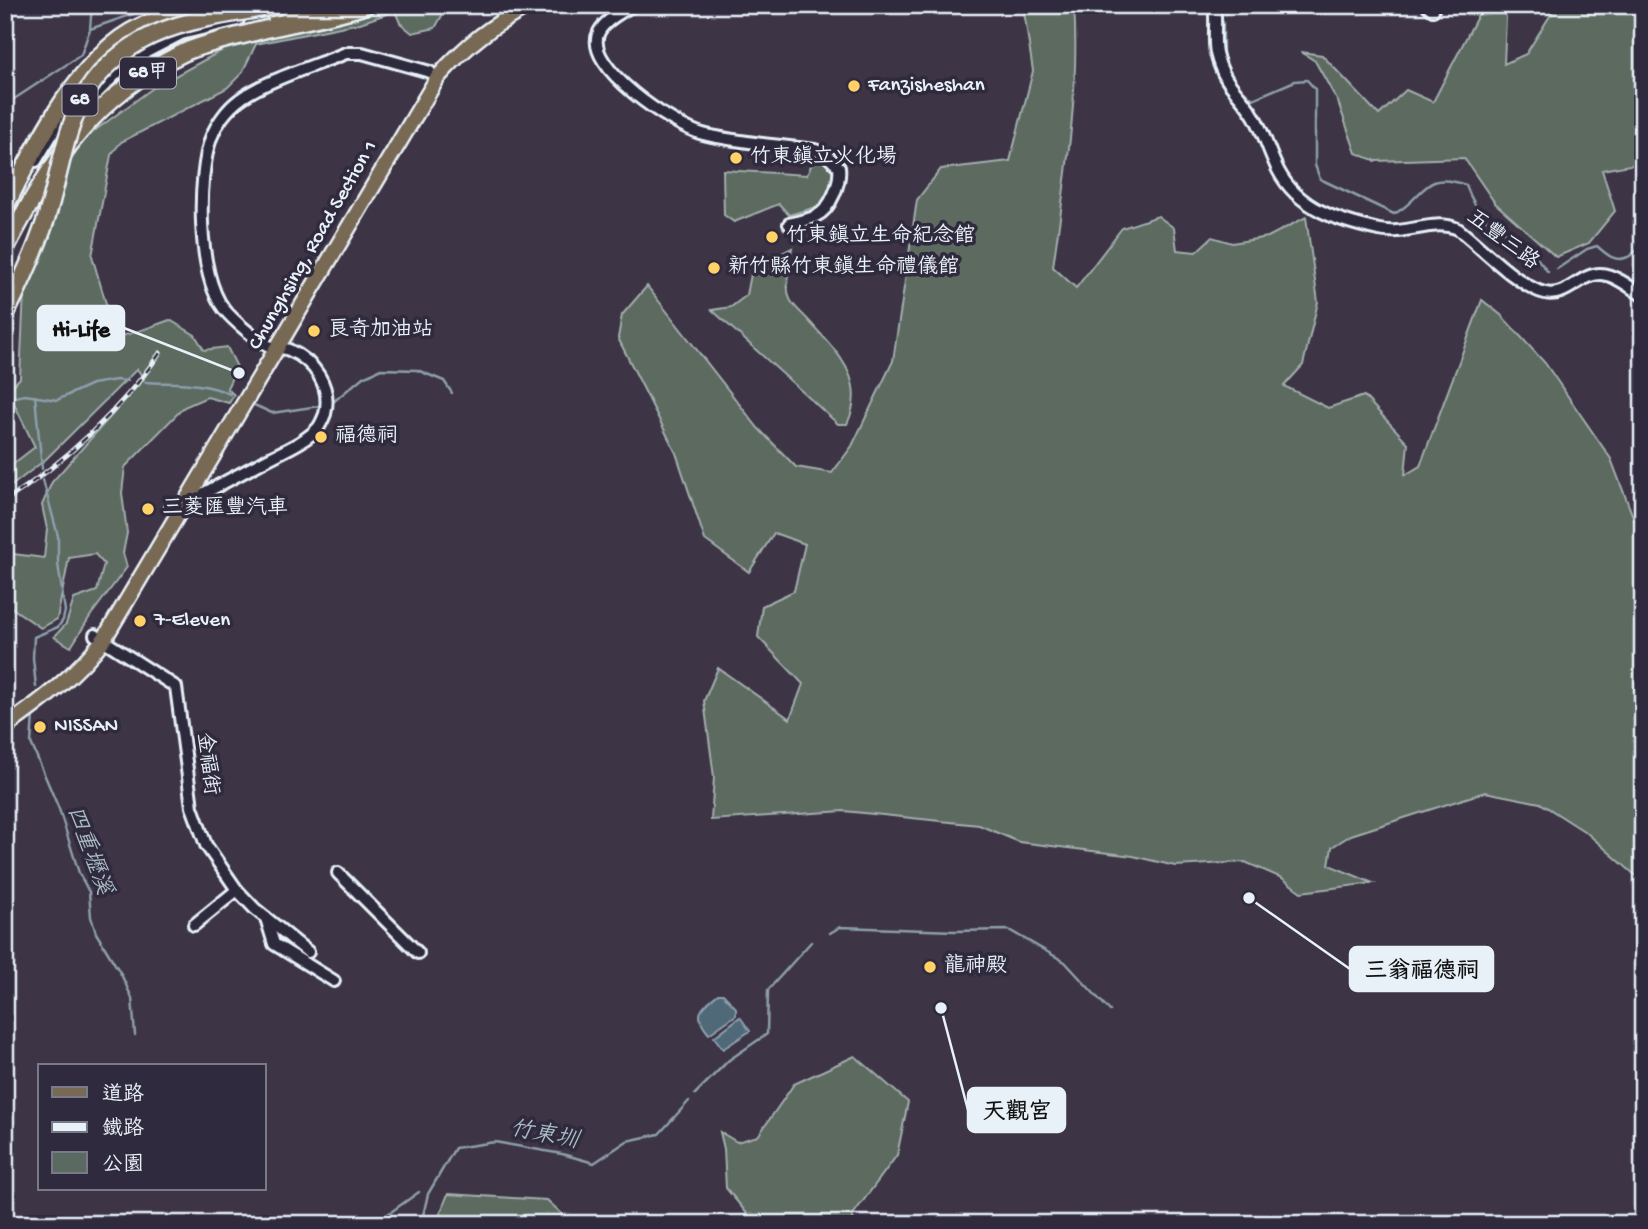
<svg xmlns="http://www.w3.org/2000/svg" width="1648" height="1229" font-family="'Gochi Hand','LXGW WenKai TC',sans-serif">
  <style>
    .green { fill: #5b6a61; stroke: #a2aeac; stroke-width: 2 }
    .water { fill: #506979; stroke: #8d9fac; stroke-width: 2 }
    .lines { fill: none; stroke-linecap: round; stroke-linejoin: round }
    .stream { stroke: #8d9fac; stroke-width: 2.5 }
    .minor-casing { stroke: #e8f1f8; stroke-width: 16 }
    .major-casing { stroke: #e8f1f8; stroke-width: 19 }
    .highway-casing { stroke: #e8f1f8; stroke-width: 21 }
    .minor { stroke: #2f2a3d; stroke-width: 10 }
    .major { stroke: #786954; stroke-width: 14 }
    .highway { stroke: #786954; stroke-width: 16 }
    .rail-casing { stroke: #e8f1f8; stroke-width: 5 }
    .rail { stroke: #2f2a3d; stroke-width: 2.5; stroke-dasharray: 8; stroke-linecap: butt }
    .highway-bridge-casing { stroke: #e8f1f8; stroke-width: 21; stroke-linecap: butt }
    .highway-bridge { stroke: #786954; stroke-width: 16 }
    .poi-dot { fill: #ffd166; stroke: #2f2a3d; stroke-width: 2.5 }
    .labels { text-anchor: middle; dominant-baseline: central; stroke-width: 7; stroke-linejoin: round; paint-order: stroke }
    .shield { fill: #2f2a3d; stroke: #b0b5c0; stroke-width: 2 }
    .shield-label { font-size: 19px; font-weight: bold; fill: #e8f1f8 }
    .poi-label { font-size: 21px; fill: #e8f1f8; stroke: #2f2a3d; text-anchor: start }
    .street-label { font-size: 21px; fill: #e8f1f8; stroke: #2f2a3d }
    .water-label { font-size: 23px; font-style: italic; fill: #abbbc5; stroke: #2f2a3d }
    .leader { fill: none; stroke: #e8f1f8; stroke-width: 2.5 }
    .callout-dot { fill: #e8f1f8; stroke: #2f2a3d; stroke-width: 2.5 }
    .callout { fill: #e8f1f8; stroke: #e8f1f8; stroke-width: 2.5 }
    .callout-label { font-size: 23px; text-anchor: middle; font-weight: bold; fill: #111 }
  </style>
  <rect width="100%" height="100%" fill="#3d3445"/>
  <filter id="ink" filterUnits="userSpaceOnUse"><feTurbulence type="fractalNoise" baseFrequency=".0143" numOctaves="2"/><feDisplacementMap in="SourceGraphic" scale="14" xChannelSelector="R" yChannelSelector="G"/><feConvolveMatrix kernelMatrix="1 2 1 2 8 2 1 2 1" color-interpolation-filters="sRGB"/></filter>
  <g filter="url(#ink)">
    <g class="green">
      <path d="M386 5H448L435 28 412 33 400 23 395 11 360 23 256 44 242 73 227 88 121 142 111 155 92 256 107 307 85 313 89 337C114 343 146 328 170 320L195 335 204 350 227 347 237 367 227 388 234 395 229 403 207 397 184 407 125 467 122 493 127 533 123 553 127 567 91 615 71 647 54 637 66 624 74 599 97 591 104 564 95 554 69 558 57 619 41 628 5 603V553L44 558 47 529 42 505 52 482 144 379 137 369 46 459 5 491V470L35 447 8 391 20 378 24 291 47 244 65 172 82 140 153 88 237 42Z"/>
      <path d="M1023 5H1074C1080 92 1065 181 1053 267L1076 288 1122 228 1158 216 1174 228 1177 250 1196 252 1212 237 1232 243 1268 237 1306 217 1318 302 1303 365 1284 386 1328 408 1364 396 1408 443 1405 475 1420 466 1482 300 1501 315 1545 363 1611 459 1643 543V879L1635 875 1587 833 1540 803 1485 792 1351 835 1332 847 1329 865 1373 883 1301 892 1282 878 1245 862 1175 866 1133 856 1019 842 979 825 844 811 711 820 714 777 704 701 718 668 790 719 803 684 758 637 762 606 794 591 805 544 774 533 749 572 705 540 676 453 618 338 622 315 647 286 758 428 796 467 832 473 852 446 893 361 917 200 941 169 1010 161 1033 71Z"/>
      <polygon points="1534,5 1643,5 1643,181 1635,164 1602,170 1615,211 1589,243 1556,257 1495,203 1464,158 1376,161 1356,153 1338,102 1315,61 1301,52 1322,55 1379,115 1406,90 1433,102 1480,11 1500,7 1506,17 1504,64 1526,54 1553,11"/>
      <polygon points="816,154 828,161 835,171 833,184 820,206 789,215 779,204 734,222 724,215 723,170 807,175"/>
      <path d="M792 248C789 261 784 289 791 301 795 308 804 315 809 321 837 352 868 380 847 424H838L712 310 731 307 747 295 752 269Z"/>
      <polygon points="855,1056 908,1102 897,1155 852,1216 856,1224 750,1224 749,1216 726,1188 724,1149 720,1132 737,1142 758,1136 794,1084"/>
      <polygon points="448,1194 547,1200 573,1224 436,1224"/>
    </g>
    <g class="water">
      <path d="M718 994H723L736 1008V1015L709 1034C692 1014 701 1008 718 994Z"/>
      <polygon points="740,1017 750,1031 723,1049 714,1037"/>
    </g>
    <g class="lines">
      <g class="stream">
        <polyline points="1226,14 1228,5"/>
        <polyline points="1223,22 1223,58"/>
        <polyline points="90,29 159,5"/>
        <path d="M1234 82 1253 99 1295 81 1307 80 1315 89V165L1320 179 1394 214C1425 198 1422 169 1466 185 1476 213 1492 232 1521 238L1548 272"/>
        <polyline points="5,105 81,55 90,29 92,5"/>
        <path d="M1557 269 1587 249 1597 246C1606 254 1615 263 1628 257 1634 254 1637 249 1643 247"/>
        <path d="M145 382C174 384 203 381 230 394"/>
        <polyline points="35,396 42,469"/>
        <polyline points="5,399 25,395 57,400 92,384 116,380 128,381"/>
        <polyline points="332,403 363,377 381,369 417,370 444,381 452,393"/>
        <polyline points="252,404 272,413 319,406"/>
        <polyline points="36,687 33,658 34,637 58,627 63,620 65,611 58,564 58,536 43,480"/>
        <polyline points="33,715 31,743 59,809 79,873 89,892 91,917 96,933 121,974 132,998 135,1035"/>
        <polyline points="830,933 840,927 954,931 1009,930 1065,962 1110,1011"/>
        <polyline points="695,1094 729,1060 767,1034 768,990 811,942"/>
        <polyline points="374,1224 419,1192"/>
        <polyline points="421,1224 428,1194 455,1148 495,1142 562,1154 594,1163 627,1141 659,1134 689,1101"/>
      </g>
      <g class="minor-casing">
        <g id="minor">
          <path d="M633 5C622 12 605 20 599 32 581 66 675 127 703 134 739 143 778 145 815 150L824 153 839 167C841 182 831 209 816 216 808 220 798 222 789 224"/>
          <path d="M1214 5C1217 21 1213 37 1216 53 1224 86 1239 91 1254 116 1264 133 1269 152 1278 170 1298 209 1339 221 1379 230 1406 236 1432 218 1458 229 1479 245 1520 288 1545 293 1567 298 1580 274 1600 274 1614 274 1632 288 1643 296"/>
          <polyline points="1427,5 1433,10"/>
          <polyline points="110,68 129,61 181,34 238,20"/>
          <polyline points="86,104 124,66"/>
          <polyline points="36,161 71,103"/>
          <path d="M171 508 184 504C212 489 240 474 268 459 285 450 305 442 318 428 321 424 323 419 325 414 332 386 314 361 289 350 283 347 275 349 269 346 256 340 233 320 224 309 197 274 197 178 211 138 216 124 227 109 239 100 263 81 317 65 346 53H362L430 72"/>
          <polyline points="95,635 176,687 192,807 206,845 237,890 255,909 308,952"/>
          <polyline points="338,873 418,953"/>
          <polyline points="266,918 274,944 334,981"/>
          <polyline points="194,925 237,890"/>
        </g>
      </g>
      <g class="major-casing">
        <path id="major" d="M5 727C42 701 76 675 104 639L438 77C467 44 492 25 531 5"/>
      </g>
      <g class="highway-casing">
        <g id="highway">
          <polyline points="276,16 321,5"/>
          <path d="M5 207C34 149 78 56 140 27 166 15 195 11 224 5"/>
          <path d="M5 249C51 162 93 95 185 52 204 44 227 39 247 34 286 23 327 18 366 5"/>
        </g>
      </g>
      <use href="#minor" class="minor"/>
      <use href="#major" class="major"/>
      <use href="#highway" class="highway"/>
      <g class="rail-casing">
        <path id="rail" d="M5 501C64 463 120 411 160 353"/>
      </g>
      <use href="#rail" class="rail"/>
      <g class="highway-bridge-casing">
        <path id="highway-bridge" d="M5 315C20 285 34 255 45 222 69 148 64 85 141 41 182 18 235 14 280 5"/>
      </g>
      <use href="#highway-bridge" class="highway-bridge"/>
    </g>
  </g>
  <g class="poi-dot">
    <circle cx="854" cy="86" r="7"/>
    <circle cx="736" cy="158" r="7"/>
    <circle cx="772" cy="237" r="7"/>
    <circle cx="714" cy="268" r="7"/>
    <circle cx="314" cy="331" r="7"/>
    <circle cx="321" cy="437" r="7"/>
    <circle cx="148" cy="509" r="7"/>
    <circle cx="140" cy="621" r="7"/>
    <circle cx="40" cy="727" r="7"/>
    <circle cx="930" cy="967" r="7"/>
  </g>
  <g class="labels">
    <g class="shield">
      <rect x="120" y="57.5" width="56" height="31" rx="5"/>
      <rect x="62.5" y="84.5" width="35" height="31" rx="5"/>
    </g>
    <g class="shield-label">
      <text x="148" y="73">68甲</text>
      <text x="80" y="100">68</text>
    </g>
    <g class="poi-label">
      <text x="868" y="86">Fanzisheshan</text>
      <text x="750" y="158">竹東鎮立火化場</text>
      <text x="786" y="237">竹東鎮立生命紀念館</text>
      <text x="728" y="268">新竹縣竹東鎮生命禮儀館</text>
      <text x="328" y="331">良奇加油站</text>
      <text x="335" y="437">福德祠</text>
      <text x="162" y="509">三菱匯豐汽車</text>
      <text x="154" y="621">7-Eleven</text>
      <text x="54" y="727">NISSAN</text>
      <text x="944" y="967">龍神殿</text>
    </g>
    <g class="street-label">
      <text transform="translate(1502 241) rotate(37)">五豐三路</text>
      <text transform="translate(314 246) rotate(-60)">Chunghsing, Road Section 1</text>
      <text transform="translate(206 764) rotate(83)">金福街</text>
    </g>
    <g class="water-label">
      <text transform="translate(88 851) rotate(70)">四重壢溪</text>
      <text transform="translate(544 1136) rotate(11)">竹東圳</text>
    </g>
  </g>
  <path class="leader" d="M239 373L124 328M1249 898L1350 969M941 1008L968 1110"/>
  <g class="callout-dot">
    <circle cx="239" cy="373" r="7"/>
    <circle cx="1249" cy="898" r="7"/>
    <circle cx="941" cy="1008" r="7"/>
  </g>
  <g class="callout">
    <rect x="38" y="306" width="86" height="44" rx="7"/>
    <rect x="1350" y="947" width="143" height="44" rx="7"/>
    <rect x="968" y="1088" width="97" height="44" rx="7"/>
  </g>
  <g class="callout-label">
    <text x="81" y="336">Hi-Life</text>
    <text x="1422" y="977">三翁福德祠</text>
    <text x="1017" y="1118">天觀宮</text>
  </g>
  <rect width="1648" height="1229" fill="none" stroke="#2f2a3d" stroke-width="28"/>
  <rect x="14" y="14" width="1620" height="1201" fill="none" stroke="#e8f1f8" stroke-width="2.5" filter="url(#ink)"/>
  <rect x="38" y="1064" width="228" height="126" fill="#2f2a3d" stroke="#797a88" stroke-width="2"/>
  <rect x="52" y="1087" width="35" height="10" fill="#786954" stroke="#797a88" stroke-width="2"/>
  <text x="102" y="1100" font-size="21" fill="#e8f1f8">道路</text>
  <rect x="52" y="1122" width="35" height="10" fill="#e8f1f8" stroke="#797a88" stroke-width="2"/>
  <text x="102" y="1134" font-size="21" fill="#e8f1f8">鐵路</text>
  <rect x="52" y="1152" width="35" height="21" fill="#5b6a61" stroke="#797a88" stroke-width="2"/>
  <text x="102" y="1170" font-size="21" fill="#e8f1f8">公園</text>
</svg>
